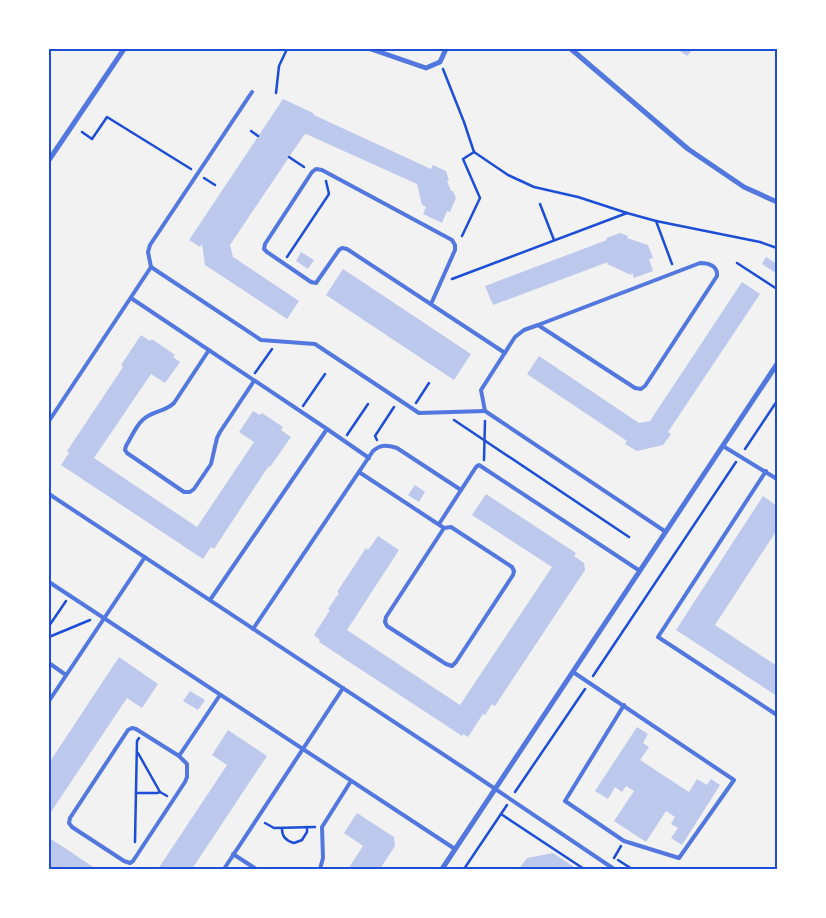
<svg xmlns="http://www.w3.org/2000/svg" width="826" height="918" font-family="'Source Sans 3',sans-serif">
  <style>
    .building { fill: #bdc9ec }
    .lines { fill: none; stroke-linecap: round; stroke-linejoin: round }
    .path { stroke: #1d4ed8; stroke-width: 2.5 }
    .service { stroke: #5277de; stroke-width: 4 }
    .minor { stroke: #5277de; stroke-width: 5 }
    .neatline { fill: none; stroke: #1d4ed8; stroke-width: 2 }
  </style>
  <rect width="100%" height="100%" fill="#f2f2f2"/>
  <g class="building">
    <polygon points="677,49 693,49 687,56"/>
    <polygon points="283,99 313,113 314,115 431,169 433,165 446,171 449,180 447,181 451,191 453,191 456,198 450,212 447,211 442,223 423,214 426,207 422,205 417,184 306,134 304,135 230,245 233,257 299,301 287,319 205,265 202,244 200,247 189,240"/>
    <polygon points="620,233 628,236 627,238 648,245 653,258 649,259 653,271 634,278 632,272 631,275 607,264 608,262 493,305 485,286 607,240 606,238"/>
    <polygon points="301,252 314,260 308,269 296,261"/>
    <polygon points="766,257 777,264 777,274 762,264"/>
    <polygon points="343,269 471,354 454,380 326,295"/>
    <polygon points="742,282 760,294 668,432 671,434 663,445 637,451 625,444 627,441 527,374 539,356 639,423 650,421"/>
    <polygon points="141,335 150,341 152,339 175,355 173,357 180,362 165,383 151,374 94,458 197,527 254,442 239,432 253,411 260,415 262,413 283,427 281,430 291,437 270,467 269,466 266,470 214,549 211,547 203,559 61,465 69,453 67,451 123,367 121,365"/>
    <polygon points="415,485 425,492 419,502 408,495"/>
    <polygon points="486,494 576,553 574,556 584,563 585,570 495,706 492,704 485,715 483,714 468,737 463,734 462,736 319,642 320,640 314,635 330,610 328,609 339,593 337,592 366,548 368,550 378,536 399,550 347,630 460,705 552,567 472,515"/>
    <polygon points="763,496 777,506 777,535 775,533 715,625 777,666 777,696 676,630"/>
    <polygon points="119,657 158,684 142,708 127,698 49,815 49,763"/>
    <polygon points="190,691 205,700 198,710 183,701"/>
    <polygon points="637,727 648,734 643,743 649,747 640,760 689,792 697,779 707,785 711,779 720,785 682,845 671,838 678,828 671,824 675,817 666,811 646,842 614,821 634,791 626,786 622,792 615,787 608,799 595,791"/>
    <polygon points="228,730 267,756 192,869 158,869 227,765 212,755"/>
    <polygon points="357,813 394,837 395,846 380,869 348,869 363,846 344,833"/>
    <polygon points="49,838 68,850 96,869 49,869"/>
    <polygon points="553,853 577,869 519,869 527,858"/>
  </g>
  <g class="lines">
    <g class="path">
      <polyline points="443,69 464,122 474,152"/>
      <polyline points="276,93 279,66 287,49"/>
      <polyline points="251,131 258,136"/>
      <polyline points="82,132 92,139 107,117 191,169"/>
      <polyline points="289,157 304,167"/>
      <polyline points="204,178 215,185"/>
      <polyline points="540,204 554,240"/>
      <polyline points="462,236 480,198 463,159 474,152 508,175 534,187 578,197 627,213"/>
      <polyline points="287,257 329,194 326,181"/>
      <polyline points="737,263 777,289"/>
      <polyline points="672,264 656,221 760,242 777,248"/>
      <polyline points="452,279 627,213 656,221"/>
      <polyline points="255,373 272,349"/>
      <polyline points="416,403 429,383"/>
      <polyline points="303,406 325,374"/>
      <polyline points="454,420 629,537"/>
      <polyline points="347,435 368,404"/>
      <polyline points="377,440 375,436 394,407"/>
      <polyline points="745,449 777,401"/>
      <polyline points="484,460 485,421"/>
      <polyline points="49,626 66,601"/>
      <polyline points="49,637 90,620"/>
      <polyline points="593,676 736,462"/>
      <polyline points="138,753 160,792 167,796"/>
      <polyline points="515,792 585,689"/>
      <polyline points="136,793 157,793 160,792"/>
      <polyline points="501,814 584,869"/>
      <polyline points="265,823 274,828 315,827"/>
      <path d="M282 829C282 837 286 841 294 843L302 840 307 832V827"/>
      <polyline points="135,842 137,741 139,738"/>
      <polyline points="614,858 621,846"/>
      <polyline points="618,860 632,869"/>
      <polyline points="464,869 507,805"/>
    </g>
    <g class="service">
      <polyline points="151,267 261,340 315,344 419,413 485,411"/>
      <polyline points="131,298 327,429 210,600"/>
      <polyline points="431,304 455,250 455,245 452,240 322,170 316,169 312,172 265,244 264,249 267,252 311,282 316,283 339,250 342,248 347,249 505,353"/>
      <path d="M538 325 700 263C709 263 718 266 717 276L645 386 641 389 635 388 538 325 524 330 515 337 481 390 485 411 666 532"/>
      <path d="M209 350 174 403C167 410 157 411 148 416 138 421 132 436 126 446L125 450 127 453 184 492H190L194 489 211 464 217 438 220 432 254 381"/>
      <polyline points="49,421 151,267 148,252 150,245 252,92"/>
      <polyline points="327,429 369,458"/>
      <polyline points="723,446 777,479"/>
      <polyline points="766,471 658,637 777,715"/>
      <polyline points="359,472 444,528 386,617 385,622 387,626 446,664 452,666 456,662 513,575 514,571 512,567 451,527 444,528"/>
      <polyline points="49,494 473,774 614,869"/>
      <polyline points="439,524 476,467 479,465 640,571"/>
      <polyline points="49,582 455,849"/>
      <path d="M253 629 373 451C381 444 387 445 397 448L461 490"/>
      <polyline points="49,663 66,675"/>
      <polyline points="573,672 734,780 679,858 624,841 565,801 624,705"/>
      <polyline points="49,701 145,557"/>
      <polyline points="179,756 187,764 187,777 185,782 133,861 130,863 124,861 72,827 69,823 70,818 128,730 132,728 136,729 179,756 220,695"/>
      <polyline points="233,854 256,869"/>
      <polyline points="224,869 343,688"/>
      <polyline points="320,869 323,858 322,827 351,781"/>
    </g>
    <g class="minor">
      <polyline points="371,49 426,68 440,62 446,49"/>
      <polyline points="571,49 688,149 744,187 777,202"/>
      <polyline points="49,160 124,49"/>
      <polyline points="442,869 777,364"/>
    </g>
  </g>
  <rect width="826" height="918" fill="none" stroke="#ffffff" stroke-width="100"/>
  <rect x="50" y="50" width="726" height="818" class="neatline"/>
</svg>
